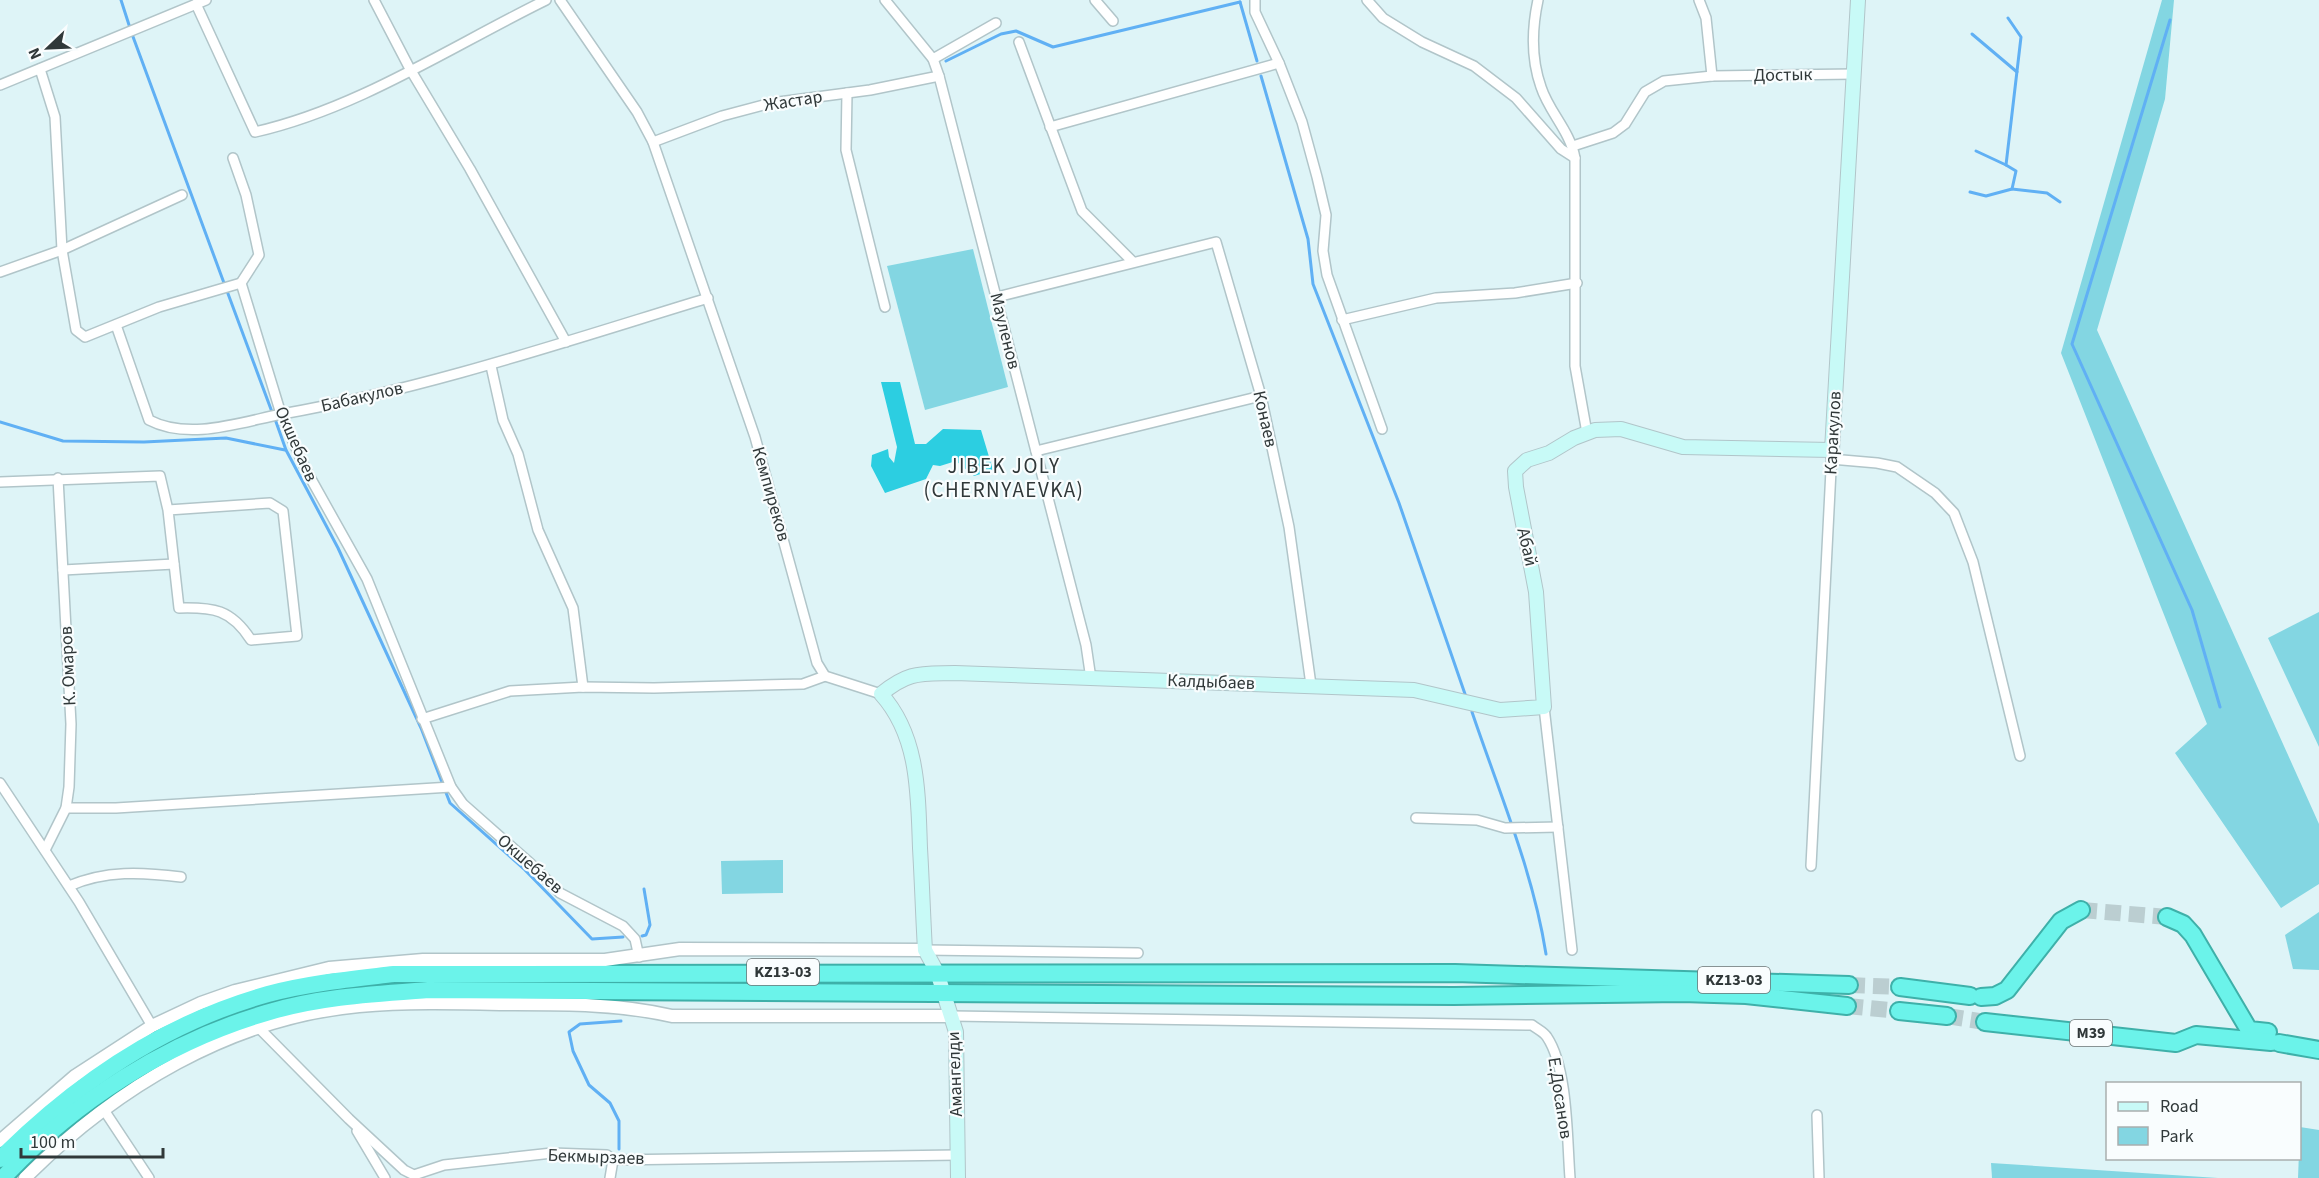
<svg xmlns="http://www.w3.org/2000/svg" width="2319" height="1178" font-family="'Source Sans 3',sans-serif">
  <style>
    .green { fill: #83d6e2 }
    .forest { fill: #2ccee1 }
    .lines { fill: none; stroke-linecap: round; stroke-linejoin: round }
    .stream { stroke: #60b0f4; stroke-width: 3 }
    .trunk-tunnel { stroke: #bbced1; stroke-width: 16; stroke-dasharray: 16 8; stroke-linecap: butt }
    .minor-casing { stroke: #b1c5c9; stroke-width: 12 }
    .tertiary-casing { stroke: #b1c5c9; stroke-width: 15 }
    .secondary-casing { stroke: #b1c5c9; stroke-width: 16 }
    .trunk-casing { stroke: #3eb0a9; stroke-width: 20 }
    .minor { stroke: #fff; stroke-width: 9 }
    .tertiary { stroke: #fff; stroke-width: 12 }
    .secondary { stroke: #c8faf7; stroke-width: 14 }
    .trunk { stroke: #6bf3ea; stroke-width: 16 }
    .labels { text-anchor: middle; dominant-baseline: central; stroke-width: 4.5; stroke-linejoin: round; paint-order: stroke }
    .shield { fill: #f9fdfe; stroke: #6c7374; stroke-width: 1.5 }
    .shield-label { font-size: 16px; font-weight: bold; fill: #303839 }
    .street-label { font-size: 18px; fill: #303839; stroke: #f9fdfe }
    .quarter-label { font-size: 21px; letter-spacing: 1.5px; fill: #303839; stroke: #f9fdfe }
  </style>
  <rect width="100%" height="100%" fill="#def4f7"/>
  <g class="green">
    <polygon points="2162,0 2174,0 2165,99 2097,330 2319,824 2319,884 2281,908 2175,753 2207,724 2061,353"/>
    <polygon points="973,249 1008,387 925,410 887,266"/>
    <polygon points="2319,612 2319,747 2268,638"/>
    <polygon points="783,860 783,893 722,894 721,861"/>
    <polygon points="2319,912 2319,970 2293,969 2285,935"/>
    <polygon points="2300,1127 2319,1130 2319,1178 2298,1178"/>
    <polygon points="1991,1163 2218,1178 1992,1178"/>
  </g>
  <polygon class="forest" points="881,382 900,382 915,444 926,444 943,429 981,430 993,470 974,476 956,461 940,466 933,465 926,479 885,493 871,466 872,455 888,449 889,457 894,463 897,447"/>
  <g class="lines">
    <g class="stream">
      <polyline points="121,0 130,28"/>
      <polyline points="1240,2 1257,61"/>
      <polyline points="2008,18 2021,37 2006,165 2016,171 2012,189 2047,193 2060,202"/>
      <polyline points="2170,20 2072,344 2192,610 2220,707"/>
      <polyline points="132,34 224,283"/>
      <polyline points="1972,34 2017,72"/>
      <polyline points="946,61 1001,34 1016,31 1053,47 1240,2"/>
      <polyline points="1261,76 1308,239 1313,284 1399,503 1465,694"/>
      <polyline points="1976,151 2006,165"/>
      <polyline points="1970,192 1986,196 2012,189"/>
      <polyline points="227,291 272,412"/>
      <polyline points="275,419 286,450 338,548 421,728 450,803 525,870 592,939 623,937"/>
      <polyline points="0,422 63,441 144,442 226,438 285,450"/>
      <path d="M1472 712C1499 792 1533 871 1546 954"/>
      <polyline points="642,936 646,935 650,925 644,889"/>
      <polyline points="619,1149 619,1121 610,1103 589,1085 573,1051 569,1032 580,1024 621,1021"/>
    </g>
    <g class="trunk-tunnel">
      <polyline points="2081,910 2167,917"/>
      <polyline points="1849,985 1900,987"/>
      <polyline points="1847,1006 1899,1011"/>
      <polyline points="1947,1016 1985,1022"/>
    </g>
    <g class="minor-casing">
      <g id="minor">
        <polyline points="374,0 410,69 470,169 566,342"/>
        <polyline points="560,0 637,112 653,142 755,437 817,663 825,676 881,694"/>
        <polyline points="885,0 933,59 939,76 1086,645 1091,679"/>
        <polyline points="1095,0 1113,21"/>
        <polyline points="1255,0 1255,12 1279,63 1302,122 1317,177 1326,215 1323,251 1327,275 1382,429"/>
        <polyline points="1367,0 1383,18 1422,42 1474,66 1516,98 1561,149 1575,158"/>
        <path d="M1538 0C1532 28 1531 59 1541 87 1549 112 1570 131 1575 158V366L1587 433"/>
        <polyline points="1699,0 1706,18 1712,76"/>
        <path d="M196 4 255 132C357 109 452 46 546 0"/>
        <polyline points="1019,42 1082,211 1133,262"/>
        <polyline points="933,59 996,23"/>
        <polyline points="40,69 55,117 62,250 76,330 85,337 159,307 241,283"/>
        <polyline points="0,85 206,0"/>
        <polyline points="847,93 846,150 885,307"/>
        <polyline points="1050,127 1279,63"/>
        <polyline points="653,142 722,116 771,103 870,90 939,76"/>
        <polyline points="1573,146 1613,133 1625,124 1645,92 1664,81 1712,76 1855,74"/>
        <polyline points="233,158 246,195 259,255 241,283 281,414 306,470 367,579 451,787 463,804 530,863 560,893 623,926 635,939 639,957"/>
        <polyline points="0,272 62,250 182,195"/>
        <polyline points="997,297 1216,242 1261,396 1289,527 1311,685"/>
        <polyline points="1342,320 1436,298 1515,293 1577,283"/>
        <path d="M116 325 149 420C189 441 241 422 282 414 428 388 567 341 708 298"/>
        <polyline points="491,366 503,420 518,454 538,530 573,608 583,687"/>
        <polyline points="1036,451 1261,396"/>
        <polyline points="1831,459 1877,463 1897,467 1935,493 1954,513 1973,562 2020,756"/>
        <path d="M0 482 160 476 168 510 179 608C213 607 231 609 251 640L297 636 283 511 270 503 168 510"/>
        <polyline points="63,570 174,564"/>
        <polyline points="1544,707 1572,950"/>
        <polyline points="422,719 510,691 583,687 654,688 803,684 825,676"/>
        <polyline points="0,783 79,902 152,1026"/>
        <polyline points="66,808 116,808 451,787"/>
        <polyline points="1416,818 1477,820 1505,828 1558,827"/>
        <polyline points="45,850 66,808 69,787 71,724 58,478"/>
        <polyline points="1811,866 1832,450"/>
        <path d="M69 886C106 870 142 872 181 877"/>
        <polyline points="925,950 1138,953"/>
        <path d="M952 1016 1532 1025C1537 1029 1544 1032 1547 1037 1568 1068 1567 1140 1570 1178"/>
        <polyline points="259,1028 349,1119 404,1170 414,1175 444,1165 552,1153 607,1155 613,1160 958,1155"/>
        <polyline points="104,1110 149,1178"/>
        <polyline points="1817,1115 1819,1178"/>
        <polyline points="357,1131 385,1178"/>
        <polyline points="610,1178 613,1160"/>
      </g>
    </g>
    <g class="tertiary-casing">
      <g id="tertiary">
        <polyline points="0,1141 75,1076 152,1026 201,1003 235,991 329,968 423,960 605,960 680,949 925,950"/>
        <path d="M25 1178C115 1088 230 1018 359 1006 406 1002 453 1003 500 1004 557 1004 617 1003 672 1016H952"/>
      </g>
    </g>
    <g class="secondary-casing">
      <path id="secondary" d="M958 1178 956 1032 937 972 925 950C923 916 922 882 920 848 918 794 919 736 881 694 909 671 920 674 955 673L1414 690 1500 710 1544 707 1536 592 1516 487 1515 471 1527 460 1549 453 1574 438 1595 430 1621 429 1683 447 1832 450 1858 0"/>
    </g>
    <g class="trunk-casing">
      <g id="trunk">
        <polyline points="2167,917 2183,924 2193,935 2249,1030 2268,1032"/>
        <polyline points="1900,987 1970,996"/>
        <polyline points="1981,997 1995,996 2007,990 2061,921 2081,910"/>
        <polyline points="1899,1011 1947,1016"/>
        <polyline points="1985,1022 2176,1043 2196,1035 2271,1042"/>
        <polyline points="2279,1043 2319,1050"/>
        <path d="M0 1159C75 1084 164 1023 268 994 309 983 352 979 394 974L1455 973 1849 985"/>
        <path d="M3 1178C73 1102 167 1042 266 1013 318 997 374 994 428 990L1454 996 1682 993 1746 995 1847 1006"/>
      </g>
    </g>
    <use href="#minor" class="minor"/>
    <use href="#tertiary" class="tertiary"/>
    <use href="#secondary" class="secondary"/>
    <use href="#trunk" class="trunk"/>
  </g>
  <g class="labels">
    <g class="shield">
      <rect x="747" y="959" width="72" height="26" rx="4.5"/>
      <rect x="1698" y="967" width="72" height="26" rx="4.5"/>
      <rect x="2070" y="1020" width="42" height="26" rx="4.5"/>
    </g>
    <g class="shield-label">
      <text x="783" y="972">KZ13-03</text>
      <text x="1734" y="980">KZ13-03</text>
      <text x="2091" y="1033">M39</text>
    </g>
    <g class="street-label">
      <text transform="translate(1783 75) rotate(-1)">Достык</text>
      <text transform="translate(793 101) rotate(-9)">Жастар</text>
      <text transform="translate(1005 331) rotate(76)">Мауленов</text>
      <text transform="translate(362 397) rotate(-13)">Бабакулов</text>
      <text transform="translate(1265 419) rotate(77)">Конаев</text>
      <text transform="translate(1833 433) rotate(-87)">Каракулов</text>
      <text transform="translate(296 444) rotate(66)">Окшебаев</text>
      <text transform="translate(771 494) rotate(74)">Кемпиреков</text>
      <text transform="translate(1527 547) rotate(77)">Абай</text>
      <text transform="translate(68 666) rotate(-93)">К. Омаров</text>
      <text transform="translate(1211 682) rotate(2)">Калдыбаев</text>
      <text transform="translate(530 864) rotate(41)">Окшебаев</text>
      <text transform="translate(955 1074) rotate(-92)">Амангелди</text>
      <text transform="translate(1560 1098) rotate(81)">Е.Досанов</text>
      <text transform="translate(596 1157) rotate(2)">Бекмырзаев</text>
    </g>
    <g class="quarter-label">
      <text x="1004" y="466">JIBEK JOLY<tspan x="1004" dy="24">(CHERNYAEVKA)</tspan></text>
    </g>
  </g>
  <rect x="2106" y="1082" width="195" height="78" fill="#f9fdfe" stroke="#a9aeaf" stroke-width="1.5"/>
  <rect x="2118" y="1102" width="30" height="9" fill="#c8faf7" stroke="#a9aeaf" stroke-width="1.5"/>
  <text x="2160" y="1112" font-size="18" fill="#303839">Road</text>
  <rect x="2118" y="1127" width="30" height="18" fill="#83d6e2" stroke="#a9aeaf" stroke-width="1.5"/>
  <text x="2160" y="1142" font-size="18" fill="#303839">Park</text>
  <g transform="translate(48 48) rotate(247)" stroke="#f9fdfe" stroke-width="4.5" paint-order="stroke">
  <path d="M0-4.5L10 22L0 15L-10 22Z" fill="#303839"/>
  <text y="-9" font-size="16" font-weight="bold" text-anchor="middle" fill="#303839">N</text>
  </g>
  <path d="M21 1148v9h142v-9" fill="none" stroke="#303839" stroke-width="3"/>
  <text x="30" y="1148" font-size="18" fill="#303839" stroke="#f9fdfe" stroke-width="4.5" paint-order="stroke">100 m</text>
</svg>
